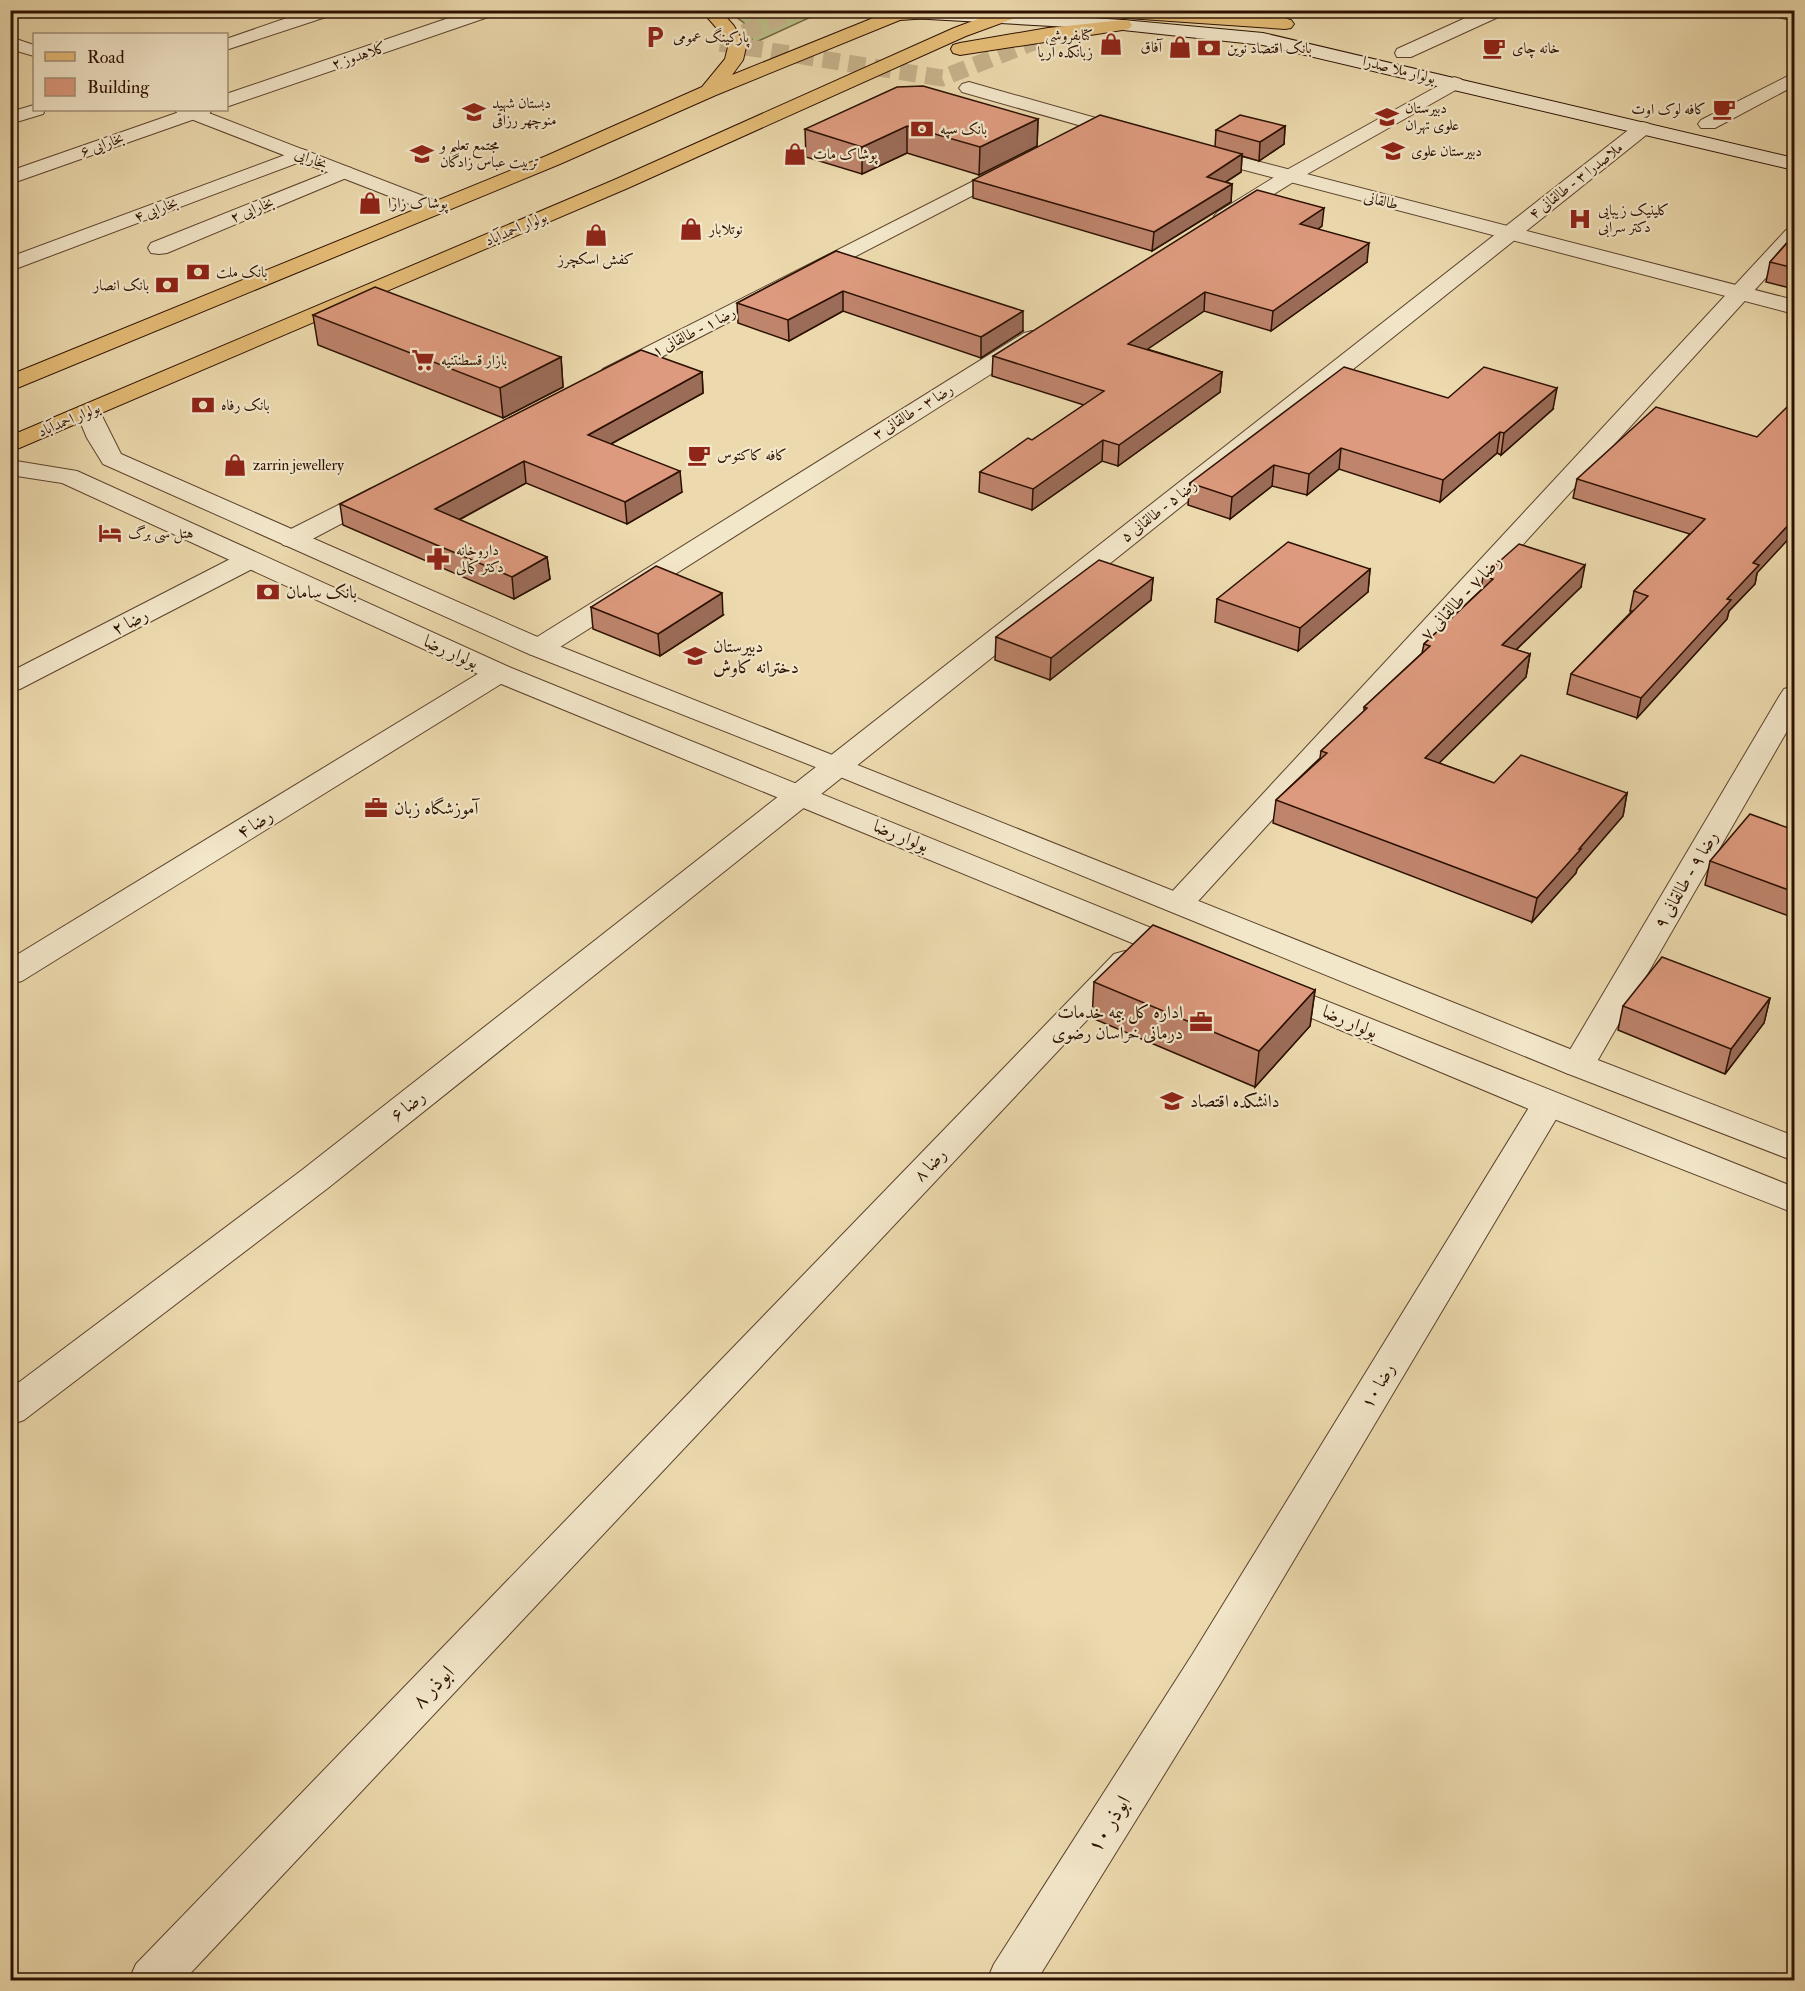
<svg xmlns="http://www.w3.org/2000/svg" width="1805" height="1991" font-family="'IM FELL Double Pica',Amiri,serif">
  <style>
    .green { fill: #babe88; stroke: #736744; stroke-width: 1.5 }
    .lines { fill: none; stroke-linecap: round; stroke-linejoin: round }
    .pedestrian-tunnel { stroke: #c6b28b; stroke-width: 17; stroke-dasharray: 17 9; stroke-linecap: butt }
    .minor-casing { stroke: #5c422c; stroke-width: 2 }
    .tertiary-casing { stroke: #5c422c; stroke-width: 2 }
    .secondary-casing { stroke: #2c1000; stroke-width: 2 }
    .primary-casing { stroke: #2c1000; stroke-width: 2 }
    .minor { fill: #f3e7ca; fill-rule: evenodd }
    .tertiary { fill: #f3e7ca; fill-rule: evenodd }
    .secondary { fill: #f3e7ca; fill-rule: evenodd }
    .primary { fill: #e6bd77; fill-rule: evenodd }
    .wall { fill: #be846c; stroke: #2c1000; stroke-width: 1.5 }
    .shaded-wall { fill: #9b6c58; stroke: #2c1000; stroke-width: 1.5 }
    .building { fill: #dd9a7e; stroke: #2c1000; stroke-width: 1.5 }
    .labels { text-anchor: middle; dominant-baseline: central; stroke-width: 4.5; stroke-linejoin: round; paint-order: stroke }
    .far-poi-label { font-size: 15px; fill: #2c1000; stroke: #f3e7ca; text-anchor: start }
    .far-street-label { font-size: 15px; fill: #2c1000; stroke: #f3e7ca }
    .poi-label { font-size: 18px; fill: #2c1000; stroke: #f3e7ca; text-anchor: start }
    .street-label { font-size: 18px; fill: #2c1000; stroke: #f3e7ca }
    .near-street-label { font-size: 21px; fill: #2c1000; stroke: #f3e7ca }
  </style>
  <rect width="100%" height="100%" fill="#ecdaae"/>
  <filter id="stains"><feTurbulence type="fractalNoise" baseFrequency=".00333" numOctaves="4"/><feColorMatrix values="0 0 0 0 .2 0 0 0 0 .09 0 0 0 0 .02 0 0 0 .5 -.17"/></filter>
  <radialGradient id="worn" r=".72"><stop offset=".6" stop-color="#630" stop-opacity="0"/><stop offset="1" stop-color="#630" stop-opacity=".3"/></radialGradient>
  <polygon class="green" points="728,11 767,11 811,17 754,43 744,23"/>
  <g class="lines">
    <g class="pedestrian-tunnel">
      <polyline points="720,43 942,78 1115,10"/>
      <polyline points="720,43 798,10"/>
    </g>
    <g class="minor-casing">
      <g id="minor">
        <polygon points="310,10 338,10 335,14 226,50 226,39"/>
        <polygon points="472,10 500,10 497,14 226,107 226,94"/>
        <polygon points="1483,10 1508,10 1505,14 1411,57 1397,57 1395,53 1397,49"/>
        <polygon points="1764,10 1794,10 1794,21 1767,14"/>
        <polygon points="1794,73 1794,86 1715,128 1701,128 1698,124 1701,120"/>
        <polygon points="1454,77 1461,79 1464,83 1461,87 1295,181 1232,220 1225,222 1218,220 1214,216 1218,212 1281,173"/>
        <polygon points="34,105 34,110 45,110 43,114 10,124 10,112"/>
        <polygon points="185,110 212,110 209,114 10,184 10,171"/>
        <polygon points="1643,122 1650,124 1653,128 1650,132 328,1188 24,1420 10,1425 10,1389 302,1170 1636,124"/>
        <polygon points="301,149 308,151 311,155 308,159 10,271 10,257"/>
        <polygon points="1013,161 1020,163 1023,167 1020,171 619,379 611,381 603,379 599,374 603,369"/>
        <polygon points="344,166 351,168 354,172 351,176 167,253 159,254 151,253 148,248 151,243"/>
        <polygon points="1794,229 1794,247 1190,910 1179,913 1168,910 1163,903 1168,896 1786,230"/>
        <polygon points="1032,331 1040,333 1043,338 1040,343 549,654 539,656 529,654 525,648 529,642 1024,333"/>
        <polygon points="381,485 390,488 394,493 390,498 301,545 292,547 283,545 279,539 283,533 372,488"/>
        <polygon points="249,552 258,554 262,560 258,566 20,689 10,691 10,672 240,554"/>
        <polygon points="499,665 509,667 513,673 509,679 22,981 10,984 10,959 489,667"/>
        <polygon points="1794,686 1794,719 1595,1065 1590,1073 1578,1076 1566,1073 1561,1065 1780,695 1784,689"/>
        <polygon points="1125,951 1136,954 1141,961 1136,968 184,1980 129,1980 136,1964 1114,954"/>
        <polygon points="1548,1093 1560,1096 1565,1104 1222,1681 1037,1980 987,1980 994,1964 1192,1655 1536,1096"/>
      </g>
    </g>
    <g class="tertiary-casing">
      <g id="tertiary">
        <polygon points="10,37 34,45 34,56 10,49"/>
        <polygon points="969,82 1138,130 1141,134 1138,138 1131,140 962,92 959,88 962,84"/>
        <polygon points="175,110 201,110 444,204 447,208 444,212 437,214 430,212 178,114"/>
        <polygon points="1198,146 1794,300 1794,314 1191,156 1188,152 1191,148"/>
        <polygon points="88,405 97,407 100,412 121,454 549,642 1590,1057 1794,1136 1794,1161 1566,1073 828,772 529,654 103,464 87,438 76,412 79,407"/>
        <polygon points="10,460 77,471 509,667 1193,945 1198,952 1193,959 1182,962 1171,959 489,679 62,483 10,475"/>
        <polygon points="1271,979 1794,1187 1794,1213 1536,1112 1259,996 1255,989 1259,982"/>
      </g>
    </g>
    <g class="secondary-casing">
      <g id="secondary">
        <polygon points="848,10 962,10 1123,20 1263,33 1794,158 1794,170 1263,45 1123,30 857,15"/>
        <polygon points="1216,10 1251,10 1288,19 1291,23 1288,27 1282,28 1219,14"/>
      </g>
    </g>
    <g class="primary-casing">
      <g id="primary">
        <polygon points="701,10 720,10 734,26 746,47 743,60 732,75 893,10 981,10 972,15 900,20 716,95 560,164 10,391 10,375 546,156 702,87 725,59 728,47 720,32"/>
        <polygon points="1002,10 1029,10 1026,14 966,36 628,188 10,452 10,436 614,180 954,28"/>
        <polygon points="1169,10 1285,19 1291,20 1294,24 1291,28 1285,29 1098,16 1092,15 1089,11"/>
        <polygon points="1123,20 1129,21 1132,25 1129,29 960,55 953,53 951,49 953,45 960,43 1048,28"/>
      </g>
    </g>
    <use href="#minor" class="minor"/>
    <use href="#tertiary" class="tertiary"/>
    <use href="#secondary" class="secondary"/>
    <use href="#primary" class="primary"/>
  </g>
  <g class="wall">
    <polygon points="1038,119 1037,146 979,175 907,153 862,174 806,157 805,129"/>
    <polygon points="1285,126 1284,144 1259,161 1242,156 1241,172 1226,182 1232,184 1231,202 1152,251 973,198 973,180 1215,147 1216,130"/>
    <polygon points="1322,226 1318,229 1367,262 1271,331 1204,311 1147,349 1222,372 1220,392 1118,466 1102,461 1032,510 979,492 980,472 1032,440 1084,405 992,376 993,356"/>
    <polygon points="1794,235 1794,289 1766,282 1770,262"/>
    <polygon points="836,251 1023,331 981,358 843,311 789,341 738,323 737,303"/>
    <polygon points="313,315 561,357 563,387 503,418 318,345"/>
    <polygon points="702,372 703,393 611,444 682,492 627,524 526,483 459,520 547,557 550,579 514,599 343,525 340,504"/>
    <polygon points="1448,398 1553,409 1501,455 1497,453 1440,502 1339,469 1307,495 1272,486 1230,519 1188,505 1190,483"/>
    <polygon points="1757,437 1757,573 1755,584 1729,611 1727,619 1637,718 1567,694 1571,674 1632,611 1630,611 1634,591 1690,534 1573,498 1577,479"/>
    <polygon points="1370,569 1368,592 1298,651 1215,622 1217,599"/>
    <polygon points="1483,576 1581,587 1516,650 1530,654 1526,677 1439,763 1494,783 1627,793 1623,816 1577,869 1576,873 1532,922 1273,823 1276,800 1320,758 1321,751 1364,711 1364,707 1422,653 1424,644 1481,590"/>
    <polygon points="1153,578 1151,600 1050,680 995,660 996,637"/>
    <polygon points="591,607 723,615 660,656 593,629"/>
    <polygon points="1794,830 1794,918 1705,885 1710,861"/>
    <polygon points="1094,982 1315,990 1310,1026 1255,1087 1092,1018"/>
    <polygon points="1770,998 1764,1023 1725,1074 1618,1030 1623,1006"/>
  </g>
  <g class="shaded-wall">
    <polygon points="1038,119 1037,146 979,175 980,147"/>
    <polygon points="907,126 907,153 862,174 862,147"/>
    <polygon points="1285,126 1284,144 1259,161 1260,142"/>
    <polygon points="1242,154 1241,172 1206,195 1207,177"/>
    <polygon points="1232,184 1231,202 1152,251 1154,232"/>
    <polygon points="1324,208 1322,226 1298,243 1300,224"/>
    <polygon points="1369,243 1367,262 1271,331 1273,311"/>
    <polygon points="843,291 843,311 789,341 788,320"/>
    <polygon points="1205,292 1204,311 1127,363 1128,344"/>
    <polygon points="1023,311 1023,331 981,358 981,337"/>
    <polygon points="561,357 563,387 503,418 500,388"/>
    <polygon points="702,372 703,393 589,456 588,435"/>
    <polygon points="1222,372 1220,392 1118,466 1119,445"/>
    <polygon points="1557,388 1553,409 1501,455 1504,433"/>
    <polygon points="1500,432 1497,453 1440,502 1443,480"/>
    <polygon points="1103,440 1102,461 1032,510 1033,489"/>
    <polygon points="1341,448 1339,469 1307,495 1309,474"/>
    <polygon points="524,461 526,483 438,531 435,509"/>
    <polygon points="1274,465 1272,486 1230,519 1232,497"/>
    <polygon points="680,471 682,492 627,524 625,502"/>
    <polygon points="1794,518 1794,533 1757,573 1755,584 1729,611 1727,619 1637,718 1641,698 1727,599 1753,563"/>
    <polygon points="547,557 550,579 514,599 512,577"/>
    <polygon points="1585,565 1581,587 1498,667 1502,645"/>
    <polygon points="1370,569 1368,592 1298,651 1300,628"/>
    <polygon points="1153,578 1151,600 1050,680 1051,658"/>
    <polygon points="722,593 723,615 660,656 658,634"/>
    <polygon points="1530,654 1526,677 1421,781 1425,758"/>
    <polygon points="1627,793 1623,816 1577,869 1576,873 1532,922 1537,898"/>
    <polygon points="1315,990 1310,1026 1255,1087 1259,1051"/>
    <polygon points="1770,998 1764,1023 1725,1074 1731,1049"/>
  </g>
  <g class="building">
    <polygon points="923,86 1038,119 980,147 907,126 862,147 805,129 897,87"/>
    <polygon points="1100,115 1242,154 1207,177 1232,184 1154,232 973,180"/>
    <polygon points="1240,115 1285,126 1260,142 1216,130"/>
    <polygon points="1257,190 1324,208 1300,224 1369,243 1273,311 1205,292 1128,344 1222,372 1119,445 1103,440 1033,489 980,472 1028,438 1032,440 1104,391 993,356"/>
    <polygon points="1794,235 1794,268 1770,262"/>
    <polygon points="836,251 1023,311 981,337 843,291 788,320 737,303"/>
    <polygon points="375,287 561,357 500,388 313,315"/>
    <polygon points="641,350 702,372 588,435 680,471 625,502 524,461 435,509 547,557 512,577 340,504"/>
    <polygon points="1344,367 1448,398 1484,367 1557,388 1504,433 1500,432 1443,480 1341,448 1309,474 1274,465 1232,497 1190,483"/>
    <polygon points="1794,400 1794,519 1753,563 1759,565 1727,599 1731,600 1641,698 1571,674 1648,596 1634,591 1705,519 1577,479 1656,407 1757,437"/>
    <polygon points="1288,542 1370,569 1300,628 1217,599"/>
    <polygon points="1519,544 1585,565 1502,645 1530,654 1425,758 1494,783 1521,755 1627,793 1579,849 1581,849 1537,898 1276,800 1327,753 1321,751 1367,708 1364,707 1430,646 1424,644 1493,579 1483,576"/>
    <polygon points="1099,560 1153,578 1051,658 996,637"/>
    <polygon points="656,566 722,593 658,634 591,607"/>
    <polygon points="1750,814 1794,830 1794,892 1710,861"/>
    <polygon points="1153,925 1315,990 1259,1051 1094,982"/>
    <polygon points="1662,957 1770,998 1731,1049 1623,1006"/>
  </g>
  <defs>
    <g id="parking-bare" transform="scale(1.8)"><path d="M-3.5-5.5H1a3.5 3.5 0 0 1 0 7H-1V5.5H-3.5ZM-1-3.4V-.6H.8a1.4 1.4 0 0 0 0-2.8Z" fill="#8f2418" stroke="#f3e7ca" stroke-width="2.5" paint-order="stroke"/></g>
    <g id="shop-bare" transform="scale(1.8)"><path d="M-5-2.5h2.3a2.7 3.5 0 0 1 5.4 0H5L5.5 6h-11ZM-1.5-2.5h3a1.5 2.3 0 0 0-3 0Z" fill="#8f2418" stroke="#f3e7ca" stroke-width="2.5" paint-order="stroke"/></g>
    <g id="bank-bare" transform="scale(1.8)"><path d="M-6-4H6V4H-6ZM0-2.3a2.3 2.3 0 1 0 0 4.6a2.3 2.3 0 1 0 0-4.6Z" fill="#8f2418" stroke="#f3e7ca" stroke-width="2.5" paint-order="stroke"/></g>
    <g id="cafe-bare" transform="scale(1.8)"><path d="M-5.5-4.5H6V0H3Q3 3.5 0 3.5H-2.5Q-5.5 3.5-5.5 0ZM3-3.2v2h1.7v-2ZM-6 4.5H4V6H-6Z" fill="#8f2418" stroke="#f3e7ca" stroke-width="2.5" paint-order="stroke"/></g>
    <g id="school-bare" transform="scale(1.8)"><path d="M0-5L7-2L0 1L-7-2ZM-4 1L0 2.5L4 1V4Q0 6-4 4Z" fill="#8f2418" stroke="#f3e7ca" stroke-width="2.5" paint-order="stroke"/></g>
    <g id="university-bare" transform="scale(1.8)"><path d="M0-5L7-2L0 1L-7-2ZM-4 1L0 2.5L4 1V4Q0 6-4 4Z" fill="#8f2418" stroke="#f3e7ca" stroke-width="2.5" paint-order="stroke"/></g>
    <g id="hospital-bare" transform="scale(1.8)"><path d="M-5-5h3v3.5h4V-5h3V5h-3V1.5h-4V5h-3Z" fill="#8f2418" stroke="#f3e7ca" stroke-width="2.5" paint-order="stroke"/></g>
    <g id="supermarket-bare" transform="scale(1.8)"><path d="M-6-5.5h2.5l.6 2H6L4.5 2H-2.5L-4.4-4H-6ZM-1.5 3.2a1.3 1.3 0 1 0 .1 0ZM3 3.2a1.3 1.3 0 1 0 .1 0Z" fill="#8f2418" stroke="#f3e7ca" stroke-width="2.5" paint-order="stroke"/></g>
    <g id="hotel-bare" transform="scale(1.8)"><path d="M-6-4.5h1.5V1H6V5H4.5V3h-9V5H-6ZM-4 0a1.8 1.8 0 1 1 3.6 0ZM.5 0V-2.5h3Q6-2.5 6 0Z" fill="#8f2418" stroke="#f3e7ca" stroke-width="2.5" paint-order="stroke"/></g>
    <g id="pharmacy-bare" transform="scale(1.8)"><path d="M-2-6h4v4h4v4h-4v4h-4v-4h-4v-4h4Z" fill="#8f2418" stroke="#f3e7ca" stroke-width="2.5" paint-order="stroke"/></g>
    <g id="office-bare" transform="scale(1.8)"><path d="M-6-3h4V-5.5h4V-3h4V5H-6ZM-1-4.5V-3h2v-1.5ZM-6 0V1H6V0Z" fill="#8f2418" stroke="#f3e7ca" stroke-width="2.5" paint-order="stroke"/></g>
  </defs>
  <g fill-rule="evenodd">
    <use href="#parking-bare" x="655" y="37"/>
    <use href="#shop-bare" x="1111" y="44"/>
    <use href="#shop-bare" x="1180" y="47"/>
    <use href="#bank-bare" x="1209" y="48"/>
    <use href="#cafe-bare" x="1494" y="48"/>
    <use href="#cafe-bare" x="1724" y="109"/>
    <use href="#school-bare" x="474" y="112"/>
    <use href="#school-bare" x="1387" y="117"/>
    <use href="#bank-bare" x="922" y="129"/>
    <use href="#school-bare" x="1393" y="151"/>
    <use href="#university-bare" x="422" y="154"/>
    <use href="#shop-bare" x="795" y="154"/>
    <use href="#shop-bare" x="370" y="203"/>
    <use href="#hospital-bare" x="1580" y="219"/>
    <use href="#shop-bare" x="691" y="229"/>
    <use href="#shop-bare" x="596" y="235"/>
    <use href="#bank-bare" x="198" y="272"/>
    <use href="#bank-bare" x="167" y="285"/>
    <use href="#supermarket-bare" x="423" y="360"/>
    <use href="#bank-bare" x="203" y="405"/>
    <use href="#cafe-bare" x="699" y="455"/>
    <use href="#shop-bare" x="235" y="465"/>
    <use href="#hotel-bare" x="110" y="533"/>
    <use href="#pharmacy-bare" x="438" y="559"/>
    <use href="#bank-bare" x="268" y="592"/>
    <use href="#school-bare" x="695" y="656"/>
    <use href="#office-bare" x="376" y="808"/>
    <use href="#office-bare" x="1201" y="1022"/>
    <use href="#university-bare" x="1172" y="1101"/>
  </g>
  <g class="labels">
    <g class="far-poi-label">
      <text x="1093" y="35" text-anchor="end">کتابفروشی<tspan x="1093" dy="17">زبانکده آریا</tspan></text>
      <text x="673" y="37">پارکینگ عمومی</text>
      <text x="1162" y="47" text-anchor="end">آفاق</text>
      <text x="1227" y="48">بانک اقتصاد نوین</text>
      <text x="1512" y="48">خانه چای</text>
      <text x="492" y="103">دبستان شهید<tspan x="492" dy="17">منوچهر رزاقی</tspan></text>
      <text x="1405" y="108">دبیرستان<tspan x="1405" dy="17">علوی تهران</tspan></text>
      <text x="1706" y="109" text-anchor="end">کافه لوک اوت</text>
      <text x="940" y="129">بانک سپه</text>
      <text x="440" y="145">مجتمع تعلیم و<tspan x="440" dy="17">تربیت عباس زادگان</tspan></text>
      <text x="1411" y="151">دبیرستان علوی</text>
      <text x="813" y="154">پوشاک مات</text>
      <text x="388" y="203">پوشاک زارا</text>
      <text x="1598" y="210">کلینیک زیبایی<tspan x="1598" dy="17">دکتر سرابی</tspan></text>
      <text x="709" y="229">نوتلابار</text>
      <text x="596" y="259" text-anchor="middle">کفش اسکچرز</text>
      <text x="216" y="272">بانک ملت</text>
      <text x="149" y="285" text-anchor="end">بانک انصار</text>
      <text x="441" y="360">بازار قسطنتنیه</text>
      <text x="221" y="405">بانک رفاه</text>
      <text x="717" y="455">کافه کاکتوس</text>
      <text x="253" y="465">zarrin jewellery</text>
      <text x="128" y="533">هتل سی برگ</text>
      <text x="456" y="550">داروخانه<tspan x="456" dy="17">دکتر کمالی</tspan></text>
    </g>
    <g class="far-street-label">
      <text transform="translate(359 56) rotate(-19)">کلاهدوز ۲</text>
      <text transform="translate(1399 70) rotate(14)">بولوار ملا صدرا</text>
      <text transform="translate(102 145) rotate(-20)">بخارایی ۶</text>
      <text transform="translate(311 159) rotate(21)">بخارایی</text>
      <text transform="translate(1576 181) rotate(-38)">ملاصدرا ۳ - طالقانی ۴</text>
      <text transform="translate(1381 201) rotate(14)">طالقانی</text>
      <text transform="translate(156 210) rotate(-21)">بخارایی ۴</text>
      <text transform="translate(252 210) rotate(-22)">بخارایی ۲</text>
      <text transform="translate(516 229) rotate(-23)">بولوار احمدآباد</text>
      <text transform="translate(694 332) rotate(-27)">رضا ۱ - طالقانی ۱</text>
      <text transform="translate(913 412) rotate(-32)">رضا ۳ - طالقانی ۳</text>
      <text transform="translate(69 420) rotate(-23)">بولوار احمدآباد</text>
      <text transform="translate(1159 511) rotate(-38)">رضا ۵ - طالقانی ۵</text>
    </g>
    <g class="poi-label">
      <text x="286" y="592">بانک سامان</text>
      <text x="713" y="646">دبیرستان<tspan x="713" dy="21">دخترانه کاوش</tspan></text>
      <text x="394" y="808">آموزشگاه زبان</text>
      <text x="1183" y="1012" text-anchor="end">اداره کل بیمه خدمات<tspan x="1183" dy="21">درمانی خراسان رضوی</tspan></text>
      <text x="1190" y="1101">دانشکده اقتصاد</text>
    </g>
    <g class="street-label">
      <text transform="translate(1461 598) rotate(-47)">رضا ۷ - طالقانی ۷</text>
      <text transform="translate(130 622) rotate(-27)">رضا ۲</text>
      <text transform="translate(451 652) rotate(24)">بولوار رضا</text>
      <text transform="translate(255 824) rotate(-32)">رضا ۴</text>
      <text transform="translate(901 836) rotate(22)">بولوار رضا</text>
      <text transform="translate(1686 880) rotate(-60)">رضا ۹ - طالقانی ۹</text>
      <text transform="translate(1350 1022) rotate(23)">بولوار رضا</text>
      <text transform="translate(408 1106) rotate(-38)">رضا ۶</text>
      <text transform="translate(930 1165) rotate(-46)">رضا ۸</text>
      <text transform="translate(1378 1386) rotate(-59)">رضا ۱۰</text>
    </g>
    <g class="near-street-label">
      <text transform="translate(433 1687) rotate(-46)">ابوذر ۸</text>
      <text transform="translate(1109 1824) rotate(-58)">ابوذر ۱۰</text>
    </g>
  </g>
  <rect width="1805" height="1991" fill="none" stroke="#ecdaae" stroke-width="36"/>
  <rect x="12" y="12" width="1781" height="1967" fill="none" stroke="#2c1000" stroke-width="3"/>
  <rect x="18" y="18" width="1769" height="1955" fill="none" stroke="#2c1000" stroke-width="1.5"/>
  <rect x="33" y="33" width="195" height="78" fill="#f3e7ca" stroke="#a39179" stroke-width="1.5"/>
  <rect x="45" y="52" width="30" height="9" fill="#e6bd77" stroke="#a39179" stroke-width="1.5"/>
  <text x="87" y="63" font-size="18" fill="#2c1000">Road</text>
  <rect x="45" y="78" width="30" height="18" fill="#dd9a7e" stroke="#a39179" stroke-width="1.5"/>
  <text x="87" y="93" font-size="18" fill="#2c1000">Building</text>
  <rect width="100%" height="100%" filter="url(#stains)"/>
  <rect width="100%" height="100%" fill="url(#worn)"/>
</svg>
